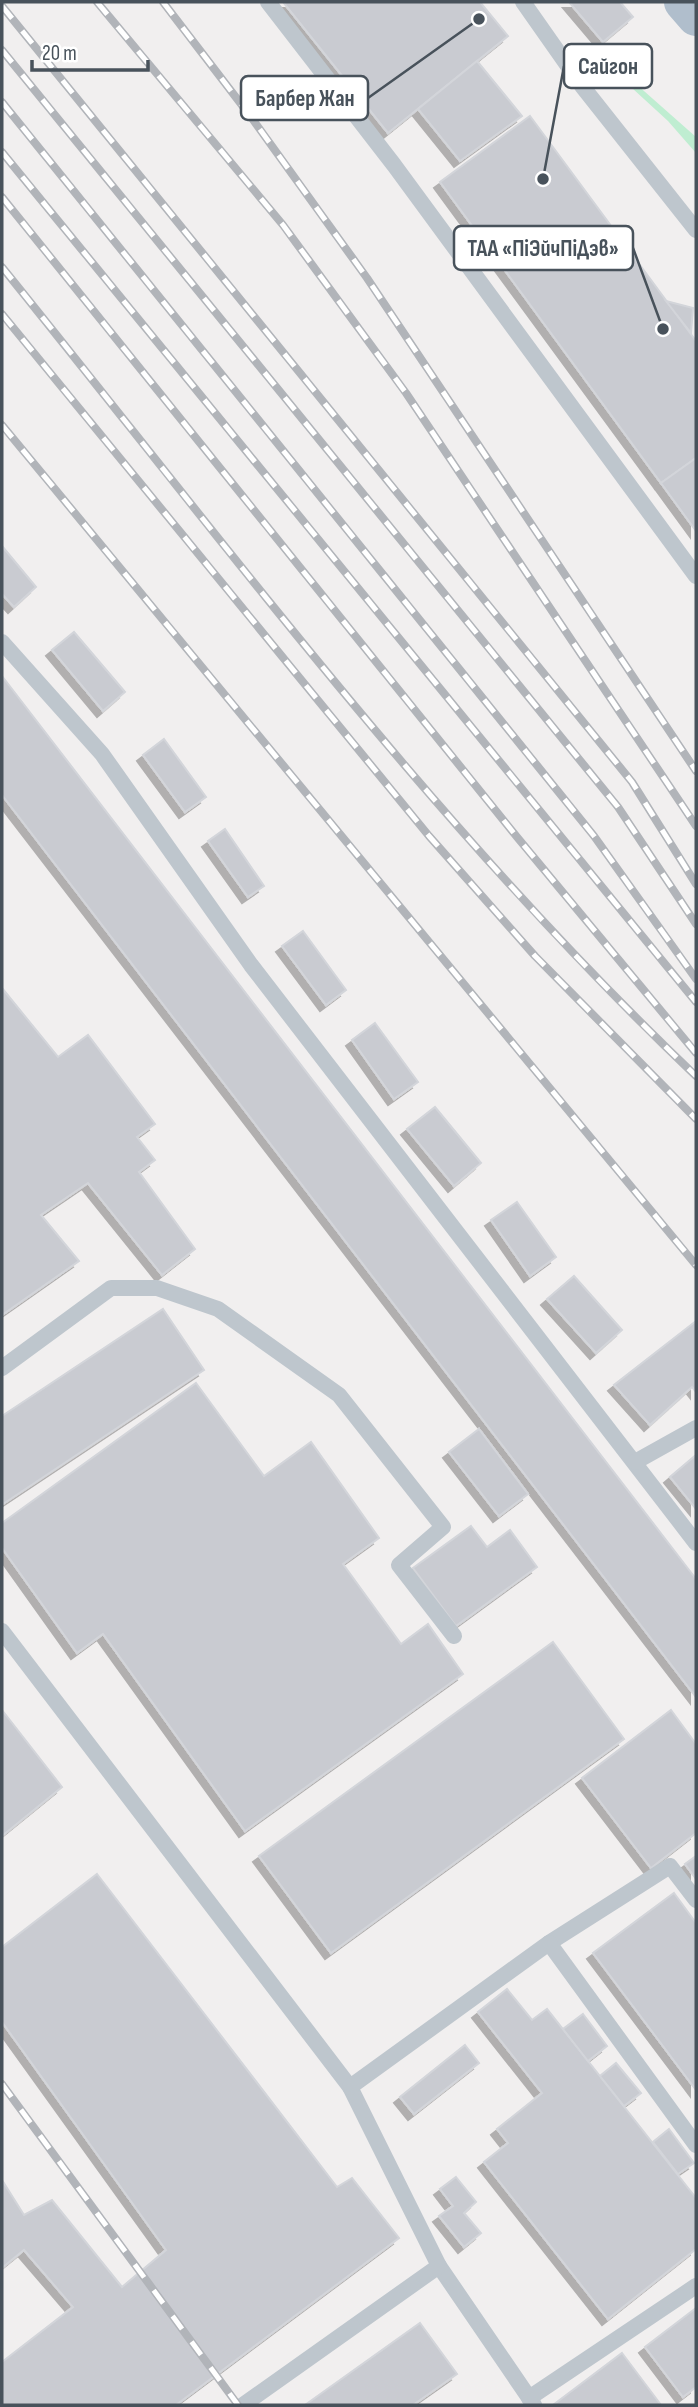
<svg xmlns="http://www.w3.org/2000/svg" width="698" height="2407" font-family="'Sofia Sans Condensed',sans-serif">
  <style>
    .green { fill: #bfedd1 }
    .building { fill: #c9cbd1; stroke: #d3d5da; stroke-width: 2; filter: url(#shadow) }
    .lines { fill: none; stroke-linecap: round; stroke-linejoin: round }
    .lane { stroke: #bec6cd; stroke-width: 16 }
    .primary { stroke: #b0becc; stroke-width: 38 }
    .rail-casing { stroke: #b1b4b9; stroke-width: 8 }
    .rail { stroke: #fff; stroke-width: 5; stroke-dasharray: 16; stroke-linecap: butt }
    .leader { fill: none; stroke: #48525b; stroke-width: 2.5 }
    .callout-dot { fill: #48525b; stroke: #fff; stroke-width: 2.5 }
    .callout { fill: #fff; stroke: #48525b; stroke-width: 2.5 }
    .callout-label { font-size: 23px; text-anchor: middle; font-weight: bold; fill: #48525b }
  </style>
  <defs>
    <filter id="shadow"><feDropShadow dx="-6" dy="6" stdDeviation="0" flood-color="#0004"/></filter>
  </defs>
  <rect width="100%" height="100%" fill="#f1efef"/>
  <polygon class="green" points="601,53 696,137 696,153 668,121 608,66"/>
  <g class="building">
    <polygon points="283,2 480,2 508,36 388,133"/>
    <polygon points="569,2 620,2 633,17 603,42"/>
    <polygon points="477,61 522,116 460,161 418,109"/>
    <polygon points="530,116 696,341 696,458 661,483 440,182"/>
    <polygon points="666,301 693,308 691,333"/>
    <polygon points="696,458 696,531 661,483"/>
    <polygon points="2,546 36,587 14,607 2,594"/>
    <polygon points="74,632 125,692 103,711 52,650"/>
    <polygon points="2,676 696,1579 696,1697 2,795"/>
    <polygon points="164,739 206,797 185,812 143,755"/>
    <polygon points="225,829 264,886 248,897 208,841"/>
    <polygon points="303,931 346,990 326,1005 282,946"/>
    <polygon points="2,988 58,1057 88,1035 155,1124 137,1137 155,1160 139,1172 195,1249 162,1275 88,1183 41,1215 79,1261 2,1315"/>
    <polygon points="375,1023 418,1082 394,1099 352,1040"/>
    <polygon points="435,1107 481,1163 454,1186 407,1129"/>
    <polygon points="517,1202 556,1257 530,1276 491,1220"/>
    <polygon points="574,1276 622,1330 596,1353 547,1299"/>
    <polygon points="163,1309 204,1370 3,1504 2,1416"/>
    <polygon points="696,1321 696,1392 692,1387 650,1425 614,1385"/>
    <polygon points="196,1383 264,1476 311,1442 379,1538 343,1564 401,1644 428,1624 463,1674 245,1831 103,1634 77,1653 2,1548 2,1523"/>
    <polygon points="479,1429 528,1494 499,1516 449,1452"/>
    <polygon points="696,1455 696,1509 670,1477"/>
    <polygon points="471,1526 487,1547 510,1530 537,1567 456,1626 413,1568"/>
    <polygon points="553,1642 624,1739 331,1953 259,1856"/>
    <polygon points="2,1710 62,1787 2,1836"/>
    <polygon points="671,1710 696,1744 696,1833 651,1868 582,1778"/>
    <polygon points="696,1856 696,1879 685,1864"/>
    <polygon points="97,1874 337,2187 352,2178 399,2238 176,2405 2,2405 2,2362 73,2307 24,2250 2,2268 2,2180 24,2215 52,2200 122,2287 166,2250 2,2022 2,1947"/>
    <polygon points="674,1893 696,1923 696,2090 593,1953"/>
    <polygon points="507,1989 532,2020 547,2009 696,2198 696,2249 608,2319 484,2162 508,2143 497,2129 542,2093 478,2012"/>
    <polygon points="583,2014 607,2046 588,2061 563,2029"/>
    <polygon points="465,2045 479,2063 414,2114 400,2097"/>
    <polygon points="616,2063 641,2093 624,2106 600,2076"/>
    <polygon points="669,2129 694,2163 678,2174 653,2142"/>
    <polygon points="456,2177 476,2202 464,2213 481,2233 464,2247 439,2216 453,2206 440,2189"/>
    <polygon points="696,2308 696,2387 683,2397 645,2347"/>
    <polygon points="420,2323 457,2374 413,2405 305,2405"/>
    <polygon points="622,2353 661,2405 553,2405"/>
  </g>
  <g class="lines">
    <g class="lane">
      <polyline points="268,2 394,165 696,576"/>
      <polyline points="523,2 582,86 696,230"/>
      <polyline points="2,642 102,754 251,965 696,1543"/>
      <polyline points="2,1368 111,1288 157,1288 218,1309 339,1395 443,1527 399,1565 454,1636"/>
      <polyline points="635,1462 696,1428"/>
      <polyline points="2,1631 350,2087 439,2266 534,2405"/>
      <polyline points="549,1943 670,1866 696,1900"/>
      <polyline points="350,2087 549,1943 696,2145"/>
      <polyline points="529,2398 696,2286"/>
      <polyline points="243,2405 439,2266"/>
    </g>
    <polyline class="primary" points="683,2 696,17"/>
    <g class="rail-casing">
      <g id="rail">
        <polyline points="97,2 283,225 406,393 696,826"/>
        <polyline points="163,2 251,117 367,278 696,771"/>
        <polyline points="2,6 632,782 696,884"/>
        <polyline points="2,50 618,807 696,924"/>
        <polyline points="2,102 594,836 696,979"/>
        <polyline points="2,152 696,1002"/>
        <polyline points="2,197 517,837 696,1053"/>
        <path d="M2 267C225 543 438 831 696 1076"/>
        <polyline points="2,314 429,836 535,956 696,1119"/>
        <polyline points="2,425 696,1265"/>
        <polyline points="2,2084 238,2405"/>
      </g>
    </g>
    <use href="#rail" class="rail"/>
  </g>
  <path class="leader" d="M543 179L564 66M479 19L368 98M663 329L633 248"/>
  <g class="callout-dot">
    <circle cx="543" cy="179" r="7"/>
    <circle cx="479" cy="19" r="7"/>
    <circle cx="663" cy="329" r="7"/>
  </g>
  <g class="callout">
    <rect x="564" y="44" width="88" height="44" rx="7"/>
    <rect x="241" y="76" width="127" height="44" rx="7"/>
    <rect x="454" y="226" width="179" height="44" rx="7"/>
  </g>
  <g class="callout-label">
    <text x="608" y="74">Сайгон</text>
    <text x="305" y="106">Барбер Жан</text>
    <text x="543" y="256">ТАА «ПіЭйчПіДэв»</text>
  </g>
  <rect width="698" height="2407" fill="none" stroke="#48525b" stroke-width="7"/>
  <path d="M32 60v10h116v-10" fill="none" stroke="#48525b" stroke-width="3.5"/>
  <text x="42" y="60" font-size="21" fill="#48525b" stroke="#ffffff" stroke-width="5" paint-order="stroke">20 m</text>
</svg>
